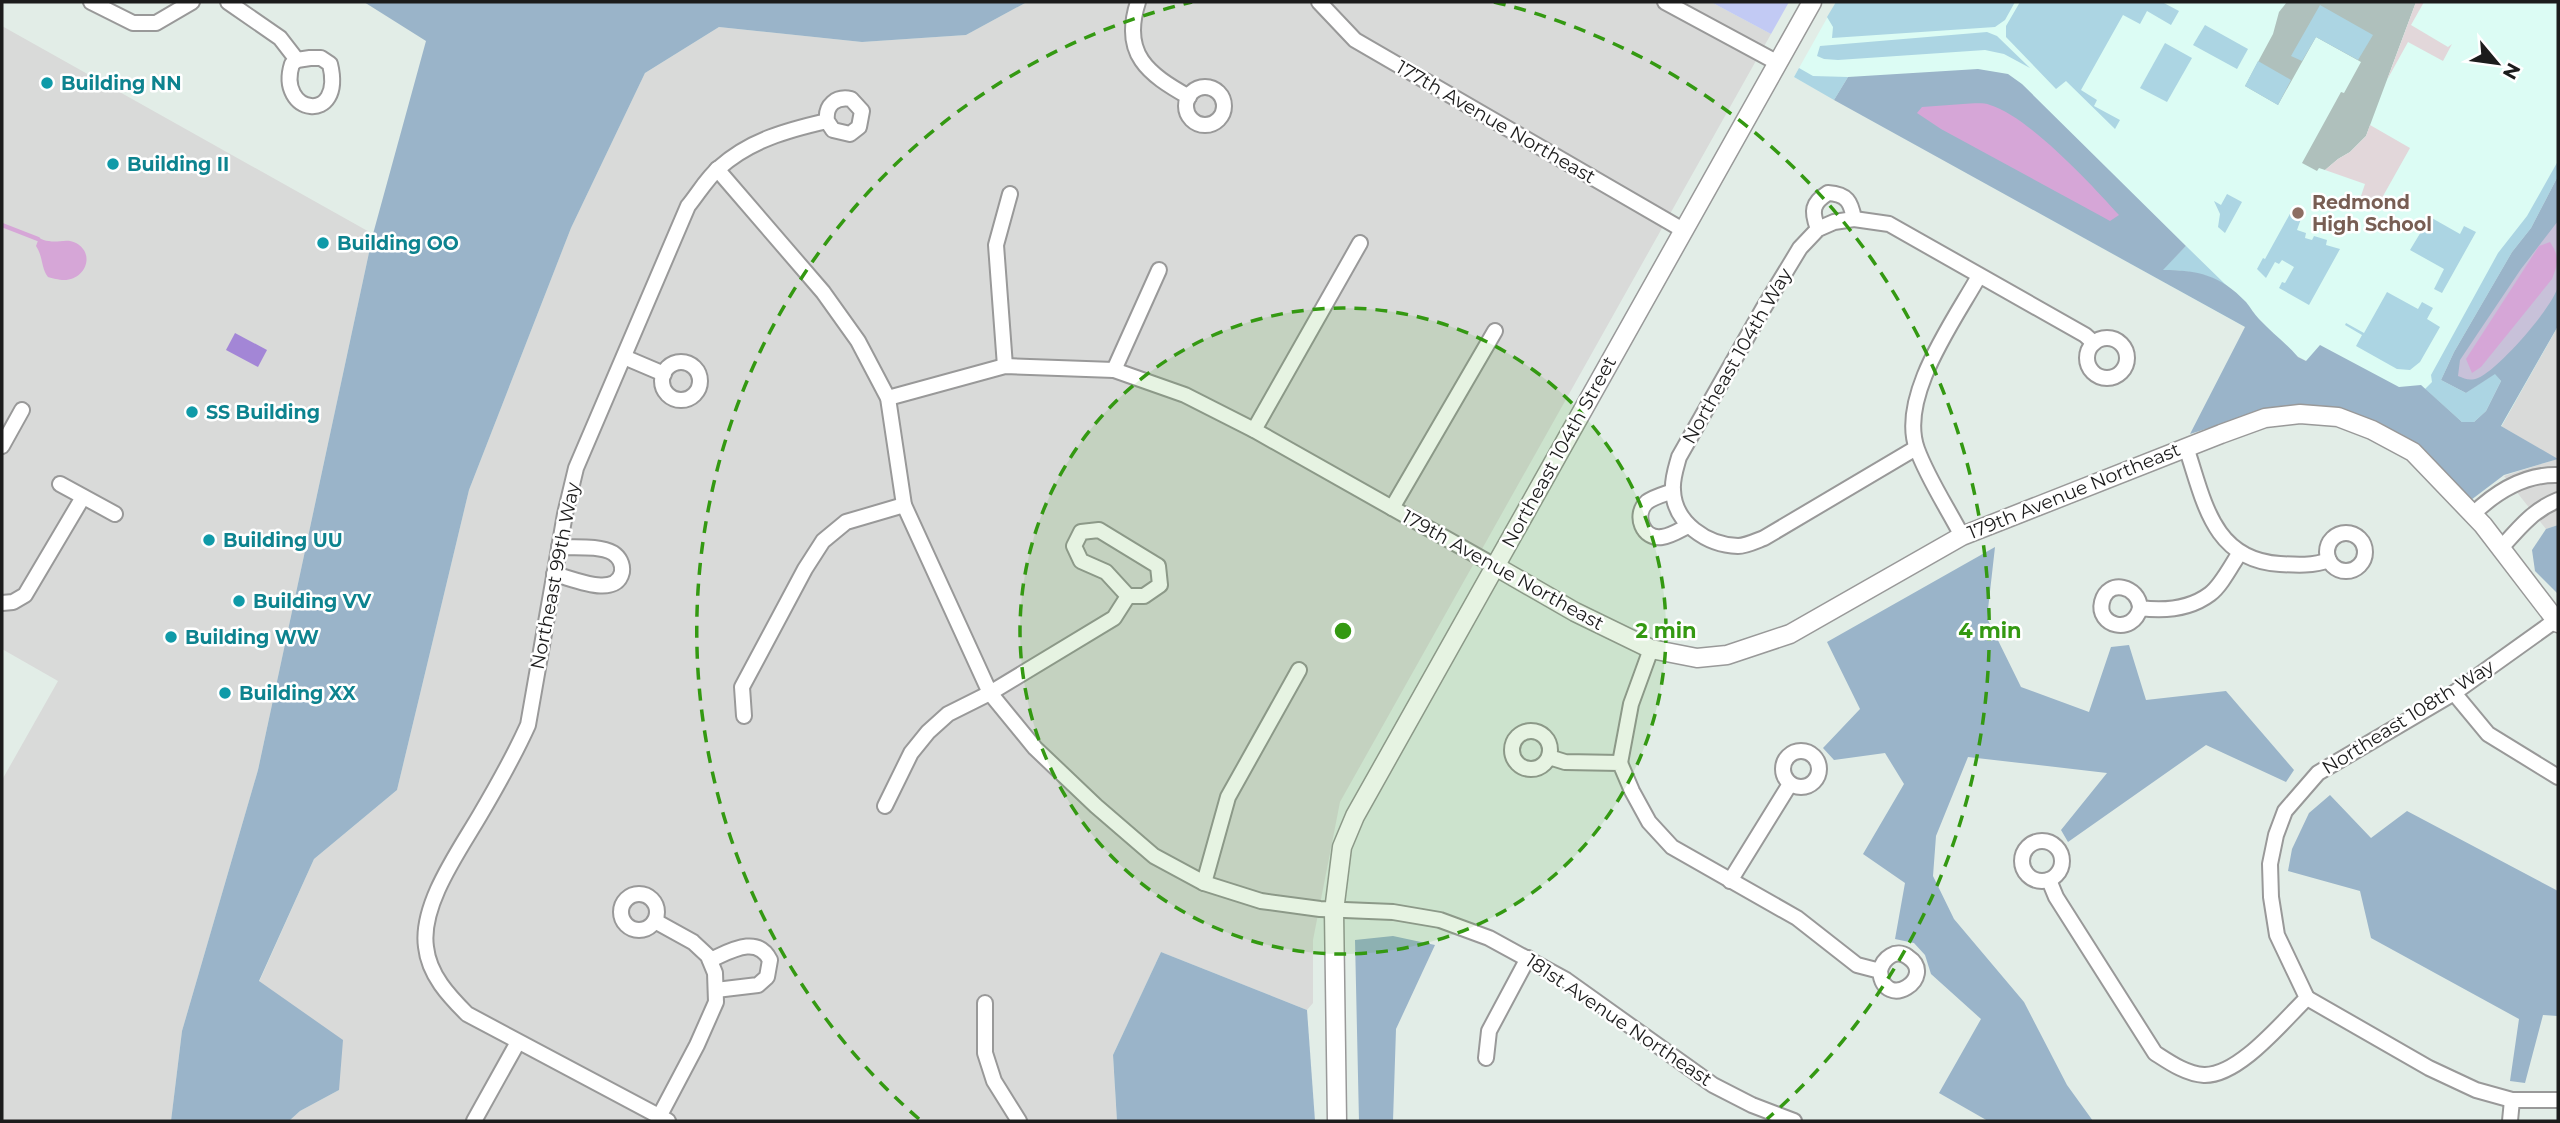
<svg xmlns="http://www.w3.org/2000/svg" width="2560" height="1123" font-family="Montserrat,sans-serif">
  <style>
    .residential { fill: #d9dad9 }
    .education { fill: #dcfcf4 }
    .construction { fill: #afc0bc }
    .grass { fill: #acd5e3 }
    .forest { fill: #9ab4c9 }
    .wetland { fill: #c8c1d9 }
    .park { fill: #c2caf4 }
    .pitch { fill: #a386d6 }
    .plaza { fill: #e2d7da }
    .water { fill: #d6a6d7 }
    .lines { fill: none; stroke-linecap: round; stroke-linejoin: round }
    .stream { stroke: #d6a6d7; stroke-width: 4.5 }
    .minor-casing { stroke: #999; stroke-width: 18 }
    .tertiary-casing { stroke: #999; stroke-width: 21 }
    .minor { stroke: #fff; stroke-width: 14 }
    .tertiary { stroke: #fff; stroke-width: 18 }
    .ring { fill: none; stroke: #349912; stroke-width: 3.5; stroke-dasharray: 12 9 }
    .culture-dot { fill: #0f9aa8; stroke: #fff; stroke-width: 2.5 }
    .education-dot { fill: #8d6e63; stroke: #fff; stroke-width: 2.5 }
    .labels { text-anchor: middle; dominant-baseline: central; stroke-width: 5; stroke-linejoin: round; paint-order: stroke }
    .culture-label { font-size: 19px; font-weight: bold; fill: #0d838f; stroke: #fff; text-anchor: start }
    .street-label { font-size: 19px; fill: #1c1c1c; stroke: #fff }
    .education-label { font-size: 19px; font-weight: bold; fill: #785e54; stroke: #fff; text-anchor: start }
    .centre { fill: #349912; stroke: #fff; stroke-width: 3.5 }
    .ring-label { font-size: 21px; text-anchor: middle; font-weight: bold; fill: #349912; stroke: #fff; stroke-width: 5; stroke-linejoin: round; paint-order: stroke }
  </style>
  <rect width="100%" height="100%" fill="#e2ede7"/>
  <g class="residential">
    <polygon points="1027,2 1711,2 1771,34 1340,802 1313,940 1313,1003 1307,1010 1161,952 1113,1055 1117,1121 289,1121 300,1111 339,1090 259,982 314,859 397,790 469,490 571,228 645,73 719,27 862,42 966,35"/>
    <polygon points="2,26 373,234 258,770 182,1031 171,1121 2,1121 2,780 58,681 2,649"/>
    <polygon points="2558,326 2558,525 2546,529 2504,476 2557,459 2501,426"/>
  </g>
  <polygon class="education" points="1836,2 2558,2 2558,326 2483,459 1794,77"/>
  <polygon class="construction" points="2287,2 2416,2 2366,136 2350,152 2338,159 2325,170 2319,168 2317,171 2302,163 2341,92 2344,93 2361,62 2316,37 2278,105 2245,86 2273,34 2279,12"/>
  <g class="grass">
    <polygon points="1836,2 2015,2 2005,20 1995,27 1832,38 1833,27 1827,17"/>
    <polygon points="2020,2 2162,2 2179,11 2171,25 2147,11 2140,24 2123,15 2081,90 2097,100 2094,106 2120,120 2115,129 2066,81 2056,89 2006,37 2006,26"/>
    <polygon points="2320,5 2373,35 2358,60 2316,37 2302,61 2291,56"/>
    <polygon points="2205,25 2248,49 2237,69 2193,45"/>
    <polygon points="1987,32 1997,36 2030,68 2004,54 1985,50 1838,60 1824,59 1817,56 1820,46"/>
    <polygon points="2165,43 2192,58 2167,102 2140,88"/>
    <polygon points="2258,61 2291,80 2278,105 2245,86"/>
    <polygon points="1799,68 1813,76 1848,77 1834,100 1794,77"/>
    <polygon points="2558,161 2558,176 2531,228 2512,252 2454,352 2441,380 2466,393 2495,373 2501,381 2486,411 2474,422 2462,422 2425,389 2432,382 2431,375 2498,253 2527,216"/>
    <polygon points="2227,194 2242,202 2225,233 2218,227 2220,214 2214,201 2221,205"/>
    <polygon points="2292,210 2302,216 2297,230 2306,233 2305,238 2312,240 2314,236 2327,240 2326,245 2340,249 2309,305 2279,288 2282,282 2285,283 2294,267 2282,260 2279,264 2275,262 2266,278 2257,269 2263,258 2265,259"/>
    <polygon points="2430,217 2460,234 2464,226 2476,232 2442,293 2434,289 2444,269 2410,250"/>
    <path d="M2186 246 2227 286C2206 273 2187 270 2162 270Z"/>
    <polygon points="2387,292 2418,309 2422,302 2433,308 2427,319 2440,327 2420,362 2410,370 2397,369 2356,346 2362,335 2345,325 2346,323 2364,333"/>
  </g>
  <g class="forest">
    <polygon points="364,2 1027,2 966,35 862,42 719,27 645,73 571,228 469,490 397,790 314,859 259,981 343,1040 339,1090 300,1111 289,1121 171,1121 182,1031 258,770 373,234 426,41"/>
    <path d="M1978 69 2008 74 2022 84 2186 246 2163 270C2198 270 2220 275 2246 302 2251 308 2254 314 2259 319 2272 333 2286 343 2298 357L2306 361 2320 345 2399 387 2421 385 2462 422H2474L2486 411 2501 381 2495 374 2466 393 2441 380 2454 352 2512 252 2531 228 2558 176V326L2501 426 2558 459 2504 475 2471 500 2427 452 2372 420 2323 406 2272 408 2190 434 2245 327 1834 100 1848 77Z"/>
    <polygon points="2558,525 2558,594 2535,571 2532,550 2546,529"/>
    <polygon points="1995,547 1987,618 2021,687 2089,712 2111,647 2129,645 2146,700 2226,691 2294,770 2286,782 2206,745 2068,842 2061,830 2107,773 1968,757 1936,836 1933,876 1954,919 2024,1002 2067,1085 2093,1121 1988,1121 1939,1093 1981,1019 1931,974 1925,955 1914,943 1895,939 1905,883 1863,854 1904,784 1885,753 1834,760 1823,748 1860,709 1827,642"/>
    <polygon points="2330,795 2371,838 2407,811 2558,891 2558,1016 2543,1015 2525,1083 2510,1081 2519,1019 2371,938 2360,891 2288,871 2292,849 2309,813"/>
    <polygon points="1393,936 1435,945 1396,1029 1393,1121 1359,1121 1355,940"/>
    <polygon points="1161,952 1307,1010 1315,1121 1117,1121 1113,1055"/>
  </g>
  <path class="wetland" d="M2558 221C2558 240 2560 267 2558 286 2554 306 2498 370 2478 378 2470 381 2465 379 2458 376L2460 360 2478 333 2521 269Z"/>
  <polygon class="park" points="1711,2 1789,2 1771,34"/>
  <polygon class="pitch" points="235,333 267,350 258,367 226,350"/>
  <g class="plaza">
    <polygon points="2416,2 2424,2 2411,25 2448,47 2452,44 2443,61 2408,42 2387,80"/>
    <polygon points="2370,125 2410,148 2378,205 2361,196 2365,184 2325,170 2338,159 2350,152 2366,136"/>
  </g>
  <g class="water">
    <path d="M1963 104C1971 104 1982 102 1990 105 2029 117 2091 184 2119 215L2110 221 2101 216 1941 129 1917 113 1922 107Z"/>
    <path d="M39 238C42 239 45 241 49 241 58 243 67 238 76 243 96 254 85 280 64 280 59 280 52 278 48 277 41 268 43 256 36 246Z"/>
    <path d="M2550 242C2560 257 2558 263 2552 279L2481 367 2472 373 2466 359 2539 246Z"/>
  </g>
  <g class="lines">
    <polyline class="stream" points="2,225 38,239"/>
    <g class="minor-casing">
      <g id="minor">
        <polyline points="91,2 133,23 156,23 192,2"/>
        <polyline points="228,2 280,38 297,60"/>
        <path d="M1138 2C1121 54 1148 74 1189 97"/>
        <polyline points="1319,2 1355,40 1683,230"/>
        <polyline points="1665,2 1778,63"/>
        <path d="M310 58H321L330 64C345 126 276 114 292 64L297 60Z"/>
        <circle cx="1205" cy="106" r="19"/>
        <polyline points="717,169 823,292 858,341 888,398 904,505 990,693 1035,748 1096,806 1154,856 1204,883 1261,901 1320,909 1393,912 1440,920 1489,938 1566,980 1713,1085 1752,1105 1794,1121"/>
        <path d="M1818 229C1811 211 1812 203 1828 193 1847 194 1851 202 1854 219"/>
        <circle cx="2107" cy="358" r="20"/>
        <polyline points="624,357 664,374"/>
        <circle cx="681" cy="381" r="19"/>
        <polyline points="1005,366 996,245 1010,194"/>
        <polyline points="1114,370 1159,270"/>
        <polyline points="888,398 1005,366 1114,370 1185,395 1254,430 1495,566"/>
        <polyline points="1254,430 1360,243"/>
        <polyline points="2,446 22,410"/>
        <path d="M2186 447C2204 500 2212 560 2280 564 2296 565 2314 566 2329 560"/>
        <path d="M1916 448 1764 538C1756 541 1746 546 1738 546 1707 545 1674 523 1673 490 1672 479 1676 468 1679 457L1763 309 1800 248 1818 229 1834 222 1854 219 1889 224 2085 335 2094 343"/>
        <polyline points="60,484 115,514"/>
        <path d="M1673 491C1665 494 1653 497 1647 502 1633 515 1643 540 1662 537 1671 536 1680 530 1688 526"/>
        <polyline points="1392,508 1495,331"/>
        <path d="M2473 514C2496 492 2525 474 2558 475"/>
        <circle cx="2346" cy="552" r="19"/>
        <path d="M1962 536C1947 507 1928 479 1917 449 1898 397 1954 321 1979 276"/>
        <path d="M2501 548C2518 529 2533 510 2558 500"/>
        <path d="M554 574C572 578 616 599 622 572 623 564 619 557 613 553 599 545 574 548 559 547"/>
        <polyline points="2,603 13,602 25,595 83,497"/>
        <path d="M2140 608C2133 636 2096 626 2102 602 2108 578 2139 586 2140 608 2163 611 2190 609 2210 594 2221 586 2231 566 2239 554"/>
        <polyline points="2454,693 2488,734 2558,777"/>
        <polyline points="744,716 742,687 805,569 823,541 846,522 904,505"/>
        <circle cx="1531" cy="750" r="19"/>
        <circle cx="1801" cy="769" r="18"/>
        <path d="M1549 757 1565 762 1620 763 1632 791 1649 822 1672 847 1797 918 1857 965 1880 971C1884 1013 1938 977 1908 957 1896 948 1883 958 1880 971"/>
        <polyline points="1620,763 1631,704 1651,649"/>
        <polyline points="885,806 911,753 928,732 948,714 990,693 1114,618 1128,596 1144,596 1160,585 1158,566 1099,530 1081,532 1074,546 1081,561 1106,572 1128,596"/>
        <circle cx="2042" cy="861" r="20"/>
        <path d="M2049 880 2056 897 2155 1053C2169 1062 2186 1074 2204 1075 2239 1076 2283 1021 2307 998L2277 935 2271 897 2270 864 2276 835 2285 811 2318 773 2454 693 2556 620"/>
        <polyline points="1730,881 1790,784"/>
        <polyline points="1204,883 1228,797 1299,670"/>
        <circle cx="639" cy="912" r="18"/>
        <polyline points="655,921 693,942 708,956 715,973 716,1002 697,1045 659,1117"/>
        <path d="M710 960C729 952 757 934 770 960L767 977 758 985 716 990"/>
        <polyline points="2307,998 2429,1068 2476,1090 2512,1100 2558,1100"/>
        <polyline points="985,1003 985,1053 994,1081 1019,1121"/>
        <polyline points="1486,1058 1489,1031 1528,958"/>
        <polyline points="474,1121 518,1042"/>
        <path d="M668 1121 467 1014C449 996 429 975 426 947 420 905 459 851 480 815 497 786 514 756 528 725L565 514 576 468 688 206C698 194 707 178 719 168 750 140 788 130 827 121L833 130 850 134 859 127 862 111 851 99C836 96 825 105 827 121"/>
        <polyline points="2510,1121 2512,1100"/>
      </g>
    </g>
    <g class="tertiary-casing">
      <g id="tertiary">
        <polyline points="1495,566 1575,612 1651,649 1697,658 1727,655 1790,634 1962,536 2221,434 2265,418 2300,414 2338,417 2372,430 2413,452 2483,525 2558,623"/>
        <polyline points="1337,1121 1334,911 1342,847 1355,816 1812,2"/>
      </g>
    </g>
    <use href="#minor" class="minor"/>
    <use href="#tertiary" class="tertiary"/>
  </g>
  <circle cx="1343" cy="631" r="323" fill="#349912" fill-opacity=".12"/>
  <g class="ring">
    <circle cx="1343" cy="631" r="323"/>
    <path d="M919 1119A647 647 0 0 1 1192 2M1494 2A647 647 0 0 1 1767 1119"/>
  </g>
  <g class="culture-dot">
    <circle cx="47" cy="83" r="7"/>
    <circle cx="113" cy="164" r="7"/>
    <circle cx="323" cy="243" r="7"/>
    <circle cx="192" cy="412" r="7"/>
    <circle cx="209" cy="540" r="7"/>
    <circle cx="239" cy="601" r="7"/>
    <circle cx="171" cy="637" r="7"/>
    <circle cx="225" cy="693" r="7"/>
  </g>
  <circle class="education-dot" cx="2298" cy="213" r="7"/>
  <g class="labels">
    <g class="culture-label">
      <text x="61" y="83">Building NN</text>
      <text x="127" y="164">Building II</text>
      <text x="337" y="243">Building OO</text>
      <text x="206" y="412">SS Building</text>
      <text x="223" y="540">Building UU</text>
      <text x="253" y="601">Building VV</text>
      <text x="185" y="637">Building WW</text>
      <text x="239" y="693">Building XX</text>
    </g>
    <g class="street-label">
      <text transform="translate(1496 122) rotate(30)">177th Avenue Northeast</text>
      <text transform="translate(1737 356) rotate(-60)">Northeast 104th Way</text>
      <text transform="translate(1559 452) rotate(-61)">Northeast 104th Street</text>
      <text transform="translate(2074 491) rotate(-22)">179th Avenue Northeast</text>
      <text transform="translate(1503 570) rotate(29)">179th Avenue Northeast</text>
      <text transform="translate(555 576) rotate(-79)">Northeast 99th Way</text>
      <text transform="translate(2408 717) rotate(-32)">Northeast 108th Way</text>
      <text transform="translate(1619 1020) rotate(34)">181st Avenue Northeast</text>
    </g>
    <g class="education-label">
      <text x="2312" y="202">Redmond<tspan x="2312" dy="22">High School</tspan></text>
    </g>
  </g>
  <circle cx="1343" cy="631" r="10" class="centre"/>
  <g class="ring-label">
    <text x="1666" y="638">2 min</text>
    <text x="1990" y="638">4 min</text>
  </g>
  <rect width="2560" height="1123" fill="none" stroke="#1c1c1c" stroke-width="7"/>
  <g transform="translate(2497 63) rotate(119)" stroke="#ffffff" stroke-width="5" paint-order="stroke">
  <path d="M0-5L12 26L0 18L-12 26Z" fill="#1c1c1c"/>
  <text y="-10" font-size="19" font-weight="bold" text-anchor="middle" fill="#1c1c1c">N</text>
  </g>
</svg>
